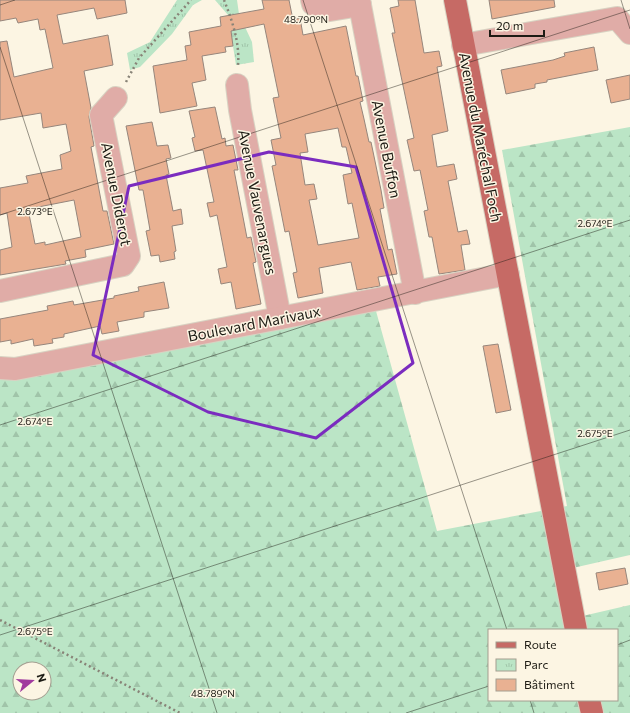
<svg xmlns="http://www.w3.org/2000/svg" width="630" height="713" font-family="Commissioner,sans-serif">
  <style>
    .forest { fill: url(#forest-firs); fill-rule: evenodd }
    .park { fill: url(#park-tufts) }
    .building { fill: #e9b192; stroke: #96867c; fill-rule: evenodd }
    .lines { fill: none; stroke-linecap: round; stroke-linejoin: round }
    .minor-casing { stroke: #d8d2c2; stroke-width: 24 }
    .major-casing { stroke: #d8d2c2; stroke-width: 24 }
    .path { stroke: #888377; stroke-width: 2.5; stroke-dasharray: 2 3; stroke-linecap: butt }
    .minor { stroke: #e0aca7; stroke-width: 22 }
    .major { stroke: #c66a65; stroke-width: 22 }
    .marked { fill: none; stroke: #7b2cbf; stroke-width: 3; stroke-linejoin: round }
    .ticks { fill: none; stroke: #1d1b14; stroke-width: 1; stroke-opacity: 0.45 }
    .labels { text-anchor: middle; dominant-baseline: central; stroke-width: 3; stroke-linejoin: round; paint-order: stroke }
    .street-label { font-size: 15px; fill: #1d1b14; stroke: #fcf5e3 }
    .ticks-label { font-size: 10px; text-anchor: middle; fill: #1d1b14; stroke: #fcf5e3; stroke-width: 3; stroke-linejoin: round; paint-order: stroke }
  </style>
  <defs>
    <pattern id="forest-firs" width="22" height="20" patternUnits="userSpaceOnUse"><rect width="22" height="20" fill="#bbe5c6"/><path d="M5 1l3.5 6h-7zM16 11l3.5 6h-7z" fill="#a0c4a9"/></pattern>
    <pattern id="park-tufts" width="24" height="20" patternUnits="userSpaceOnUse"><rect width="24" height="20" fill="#bbe5c6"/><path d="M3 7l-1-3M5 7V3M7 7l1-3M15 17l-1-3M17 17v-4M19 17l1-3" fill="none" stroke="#a0c4a9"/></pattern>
  </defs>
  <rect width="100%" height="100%" fill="#fcf5e3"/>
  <path class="forest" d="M630 127V555L564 570 574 618 630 605V713H0V377L10 380 376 311 437 531 567 506 502 150ZM489 630H617V700H489ZM20 669H44V693H20Z"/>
  <g class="park">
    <polygon points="177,0 202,0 193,5 172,34 140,67 130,70 127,53 150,42"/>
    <polygon points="215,0 237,0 239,14 252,42 254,62 236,65 228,15"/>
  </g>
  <g class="building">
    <path d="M0 0H125L127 13 97 19 94 8 57 15 63 44 108 35 113 65 84 71 91 108 89 117 94 146 91 147 103 211H107L114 244 85 250 86 257 65 261 66 264 0 275V250L12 247 7 213 0 215V188L28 183 26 176 62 169 60 155 71 151 66 124 43 128 41 113 0 120V42L7 41 14 77 53 68 45 29 40 30 38 19 18 23 16 18 0 21ZM74 200 81 237 45 245V242L35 244 28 209Z"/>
    <path d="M262 0H289L293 20 300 18 303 35 346 26 356 76H358L363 101 360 102 364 119 369 142H371L381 190 384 208 380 209 388 250 392 249 397 274 378 277 380 286 357 290 351 262 319 268 323 293 298 298 293 273 297 272 289 231 285 232 272 166 276 165 271 140 281 138 273 98 279 97 264 24 231 31 233 46 225 47 226 52 202 56 206 80 192 83 197 106 160 113 153 66 187 60 185 46 191 45 189 32 221 26 220 17 264 9ZM338 128 342 147H346L352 173 343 175 348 204 352 203 359 238 318 245 309 200 317 199 314 184 305 185 300 153 308 152 305 134Z"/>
    <polygon points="398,0 415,0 424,53 439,51 442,66 437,67 448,131 432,135 437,167 454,164 457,179 448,181 458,232 467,230 470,244 461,245 465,270 439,274 432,237 429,237 424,211 428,210 420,170 414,171 407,140 414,138 392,33 395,33 390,8 399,6"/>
    <polygon points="489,0 554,0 555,7 492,19"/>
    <polygon points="594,47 598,70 547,80 547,82 535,84 535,88 506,94 501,70 553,60 565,56 564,53"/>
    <polygon points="630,75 630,99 611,103 606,80"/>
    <polygon points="215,107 222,139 225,138 226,146 233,145 238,170 234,170 247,238 251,237 256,262 253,263 261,304 236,309 231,282 221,284 218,269 227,267 217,215 210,217 207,203 214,202 203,150 195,151 192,138 195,137 189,111"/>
    <polygon points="152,122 157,146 168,145 171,158 166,159 169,174 166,175 173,211 181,209 183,224 172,226 176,251 174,252 175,259 160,262 159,255 151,256 146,231 150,230 143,190 139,190 126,126"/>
    <polygon points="164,282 169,308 144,312 144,317 117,322 119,331 102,334 100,326 64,334 64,337 52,339 53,343 34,346 33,339 11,344 11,340 0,342 0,319 48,310 47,306 73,301 74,305 114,298 114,296 139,291 138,287"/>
    <polygon points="498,344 511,410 496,413 483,346"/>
    <polygon points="625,568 628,584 599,590 596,573"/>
  </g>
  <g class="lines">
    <g class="minor-casing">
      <g id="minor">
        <polyline points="312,0 313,4 324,11 360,5"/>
        <polyline points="359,0 415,293"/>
        <polyline points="463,45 617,18 630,33"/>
        <polyline points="237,85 240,110 280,318"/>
        <polyline points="0,291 123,265 129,256 101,115 116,98"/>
        <polyline points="0,368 15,369 508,274"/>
      </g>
    </g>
    <g class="major-casing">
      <g id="major">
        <path d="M455 0C494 210 535 420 576 630"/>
        <polyline points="589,700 592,713"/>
      </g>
    </g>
    <g class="path">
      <path d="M224 0C232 20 240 43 238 65"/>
      <polyline points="126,82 139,58 191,0"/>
      <polyline points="0,620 180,713"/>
    </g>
    <use href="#minor" class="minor"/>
    <use href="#major" class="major"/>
  </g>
  <path class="marked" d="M269 152 356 167 413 363 316 438 208 412 93 355 129 186Z"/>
  <path class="ticks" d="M303 0 507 630M621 0 630 29M0 5 15 0M0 47 217 713M0 215 630 10M0 425 630 220M0 635 630 430M617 645 630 640M530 700 534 713M406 713 489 686"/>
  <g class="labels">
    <g class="street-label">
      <text transform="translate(481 137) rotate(79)">Avenue du Maréchal Foch</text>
      <text transform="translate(387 149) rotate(79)">Avenue Buffon</text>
      <text transform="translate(117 194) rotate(79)">Avenue Diderot</text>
      <text transform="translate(258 202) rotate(79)">Avenue Vauvenargues</text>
      <text transform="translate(254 323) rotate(-11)">Boulevard Marivaux</text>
    </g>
  </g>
  <g class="ticks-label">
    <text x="306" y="23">48.790°N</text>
    <text x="35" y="215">2.673°E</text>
    <text x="595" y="227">2.674°E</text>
    <text x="35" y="425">2.674°E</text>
    <text x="595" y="437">2.675°E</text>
    <text x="35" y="635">2.675°E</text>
    <text x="213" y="697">48.789°N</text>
  </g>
  <rect x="488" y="629" width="130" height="72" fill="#fcf5e3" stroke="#a39e90"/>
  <rect x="496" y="642" width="20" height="6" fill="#c66a65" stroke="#a39e90"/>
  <text x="524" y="649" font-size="12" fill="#1d1b14">Route</text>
  <rect x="496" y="659" width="20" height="12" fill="url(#park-tufts)" stroke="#a39e90"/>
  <text x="524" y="669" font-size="12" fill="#1d1b14">Parc</text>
  <rect x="496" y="679" width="20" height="12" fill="#e9b192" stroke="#a39e90"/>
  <text x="524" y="689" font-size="12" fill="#1d1b14">Bâtiment</text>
  <g transform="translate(32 681) rotate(72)"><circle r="19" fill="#fcf5e3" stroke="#a39e90"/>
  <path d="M0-3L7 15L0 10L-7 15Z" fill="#a13a9e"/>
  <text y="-6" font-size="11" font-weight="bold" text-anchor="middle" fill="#1d1b14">N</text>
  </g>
  <path d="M490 30v6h54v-6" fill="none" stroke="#1d1b14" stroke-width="2"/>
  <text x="496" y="30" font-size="12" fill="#1d1b14" stroke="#fcf5e3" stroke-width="3" paint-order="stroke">20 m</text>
</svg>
